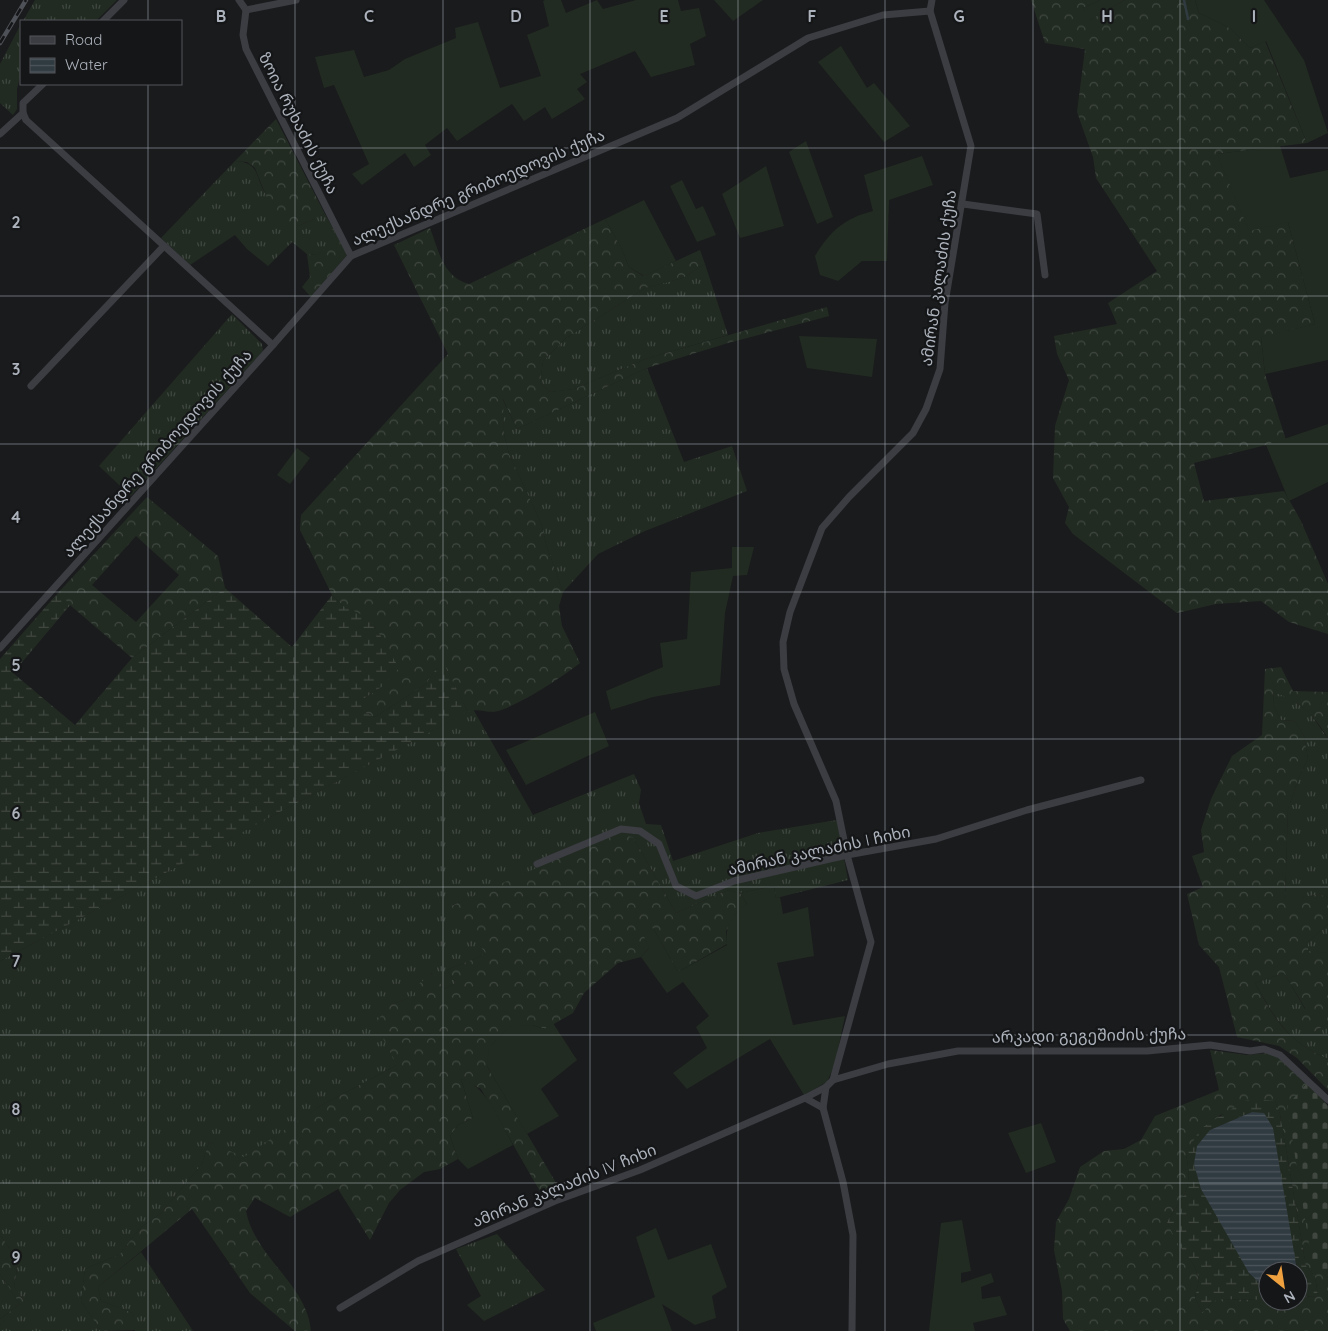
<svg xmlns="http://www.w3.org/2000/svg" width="1328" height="1331" font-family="Quicksand,'Noto Sans Georgian',sans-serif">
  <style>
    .grass { fill: url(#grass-tufts) }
    .forest { fill: url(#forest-crowns); fill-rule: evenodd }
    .wetland { fill: url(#wetland-marsh) }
    .cemetery { fill: url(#cemetery-stones) }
    .garden { fill: #222b22 }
    .water { fill: url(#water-rules) }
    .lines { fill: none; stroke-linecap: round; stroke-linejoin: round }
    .stream { stroke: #303b41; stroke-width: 2.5 }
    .street { stroke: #3b3d42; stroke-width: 7 }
    .rail-casing { stroke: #4e5157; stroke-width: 4.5 }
    .rail { stroke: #151618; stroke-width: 2.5; stroke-dasharray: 8; stroke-linecap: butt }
    .grid { fill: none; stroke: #adb3bc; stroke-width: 1; stroke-opacity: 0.55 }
    .labels { text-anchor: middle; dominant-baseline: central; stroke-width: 4.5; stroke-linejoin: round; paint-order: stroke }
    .street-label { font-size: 16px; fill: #adb3bc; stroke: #151618 }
    .grid-label { font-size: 16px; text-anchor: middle; font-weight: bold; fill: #adb3bc; stroke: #151618; stroke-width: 4.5; stroke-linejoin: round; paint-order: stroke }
  </style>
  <defs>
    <pattern id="grass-tufts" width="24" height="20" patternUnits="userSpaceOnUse" patternTransform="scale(1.25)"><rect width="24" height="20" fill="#222b22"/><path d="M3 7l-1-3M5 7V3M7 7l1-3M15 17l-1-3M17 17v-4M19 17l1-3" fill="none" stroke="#3f4740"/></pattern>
    <pattern id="forest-crowns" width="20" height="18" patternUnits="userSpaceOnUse" patternTransform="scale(1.25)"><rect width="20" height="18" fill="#222b22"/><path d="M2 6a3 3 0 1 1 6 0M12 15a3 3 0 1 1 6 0" fill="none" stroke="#3f4740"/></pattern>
    <pattern id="wetland-marsh" width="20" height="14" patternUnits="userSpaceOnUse" patternTransform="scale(1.25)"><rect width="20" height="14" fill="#222b22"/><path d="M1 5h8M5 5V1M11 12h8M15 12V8" fill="none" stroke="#3f4740"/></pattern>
    <pattern id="cemetery-stones" width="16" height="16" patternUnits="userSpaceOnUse" patternTransform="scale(1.25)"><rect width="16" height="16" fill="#222b22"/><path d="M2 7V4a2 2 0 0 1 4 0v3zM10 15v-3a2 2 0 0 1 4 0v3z" fill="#3f4740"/></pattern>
    <pattern id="water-rules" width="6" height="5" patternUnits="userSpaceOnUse" patternTransform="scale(1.25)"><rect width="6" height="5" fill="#303b41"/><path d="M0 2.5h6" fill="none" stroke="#4b555a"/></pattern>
  </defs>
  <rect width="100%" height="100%" fill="#1a1b1d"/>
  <g class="grass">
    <polygon points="35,0 117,0 96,21 23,21"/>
    <polygon points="21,24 21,73 17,89 17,109 13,115 0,103 0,64"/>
    <path d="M235 161C262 163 254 178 267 196 274 207 288 217 298 226L325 214 333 228 326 247 317 255 307 254 292 242 268 266 247 249 235 235 190 265 161 238Z"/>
    <polygon points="705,264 728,335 645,359 574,389 550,392 540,383 543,361 566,338 645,288 683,278"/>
    <polygon points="232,314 262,344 263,351 131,496 99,466"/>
    <polygon points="647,368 684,462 732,446 747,491 645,531 598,554 563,592 546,544 541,523 509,454 504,434 502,398 517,429"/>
    <polygon points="1274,693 1288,696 1310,713 1328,739 1328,898 1319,894 1285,902 1288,809 1299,777 1308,759 1304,736 1295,721 1281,720 1273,705"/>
    <polygon points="473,709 533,815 634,774 641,790 639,803 646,824 661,825 673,861 758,833 837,820 848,880 776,898 774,886 740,893 728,890 676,913 633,837 452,905 486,954 447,970 456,983 444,989 432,973 416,996 392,1004 397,1065 320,1106 244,1158 209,1142 202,1164 161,1213 139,1229 120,1254 85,1269 81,1301 101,1331 0,1331 0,1325 25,1303 14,1287 18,1262 0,1234 0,961"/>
    <polygon points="1328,924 1328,953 1308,952 1308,942"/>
    <path d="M1284 973 1305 1009 1315 1032 1328 1022V1059C1288 1042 1276 1020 1255 983Z"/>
    <polygon points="497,1234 545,1290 484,1321 467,1305 481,1296 456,1249"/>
    <polygon points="141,1252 193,1331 135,1331 133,1313 101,1301 98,1287"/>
    <polygon points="0,1274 20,1304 0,1319"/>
  </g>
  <g class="forest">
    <polygon points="1031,0 1100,0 1083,8 1089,20 1125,0 1195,0 1199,13 1230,28 1250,48 1265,41 1307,143 1217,154 1288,222 1315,324 1261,338 1265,374 1286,440 1194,463 1204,501 1284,491 1301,521 1328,584 1328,634 1289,622 1261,601 1216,604 1177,613 1073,534 1065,523 1069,507 1053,478 1055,426 1069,380 1057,354 1054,336 1117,324 1108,303 1157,271 1096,178 1093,157 1077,112 1085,49 1045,43"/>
    <polygon points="276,119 325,214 298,226 288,228 274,216 255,168 247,162 235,161"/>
    <path d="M605 219 620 245 629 267 643 276 700 250 705 264 683 278 645 288 566 338 543 361 540 383 550 392 574 389 645 359 827 307 829 316 728 343 647 368 517 429 503 399 504 434 509 454 541 523 546 544 563 592 559 606 562 626 580 663C561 678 521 704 498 711 488 714 478 707 468 712L444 665 436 669 426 684 375 717 362 712 363 699 383 686 376 628 367 618 343 606 332 595 300 530 301 515 448 354 394 245 430 228C439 252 443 277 469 284Z"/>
    <polygon points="333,228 347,255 311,297 302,287 310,277 307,254 317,255 325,247"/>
    <path d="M147 497 218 556 225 588 132 658 57 594ZM136 536 179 575 136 622 92 585Z"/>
    <path d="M1281 667 1293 691 1328 692V739C1317 718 1298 698 1274 693L1273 705 1281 720 1295 721 1304 736 1308 759 1299 777 1288 809 1285 901 1319 894 1328 898V924L1308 942V951L1328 953V1022L1315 1032 1298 1026 1305 1008 1284 973 1255 983C1275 1020 1288 1042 1328 1059V1090L1297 1058 1279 1046 1237 1037 1219 967 1199 945 1187 894 1203 887 1192 856 1204 852 1201 830 1211 799 1232 756 1262 735 1265 669Z"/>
    <path d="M613 834 633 837 676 913 728 890 740 893 747 904 726 931 727 944 678 972 653 928 649 948 641 957 618 963 584 993 573 1013 545 1029 532 1025 487 1066 562 1193 545 1200 481 1089 461 1079 473 1118 458 1125 450 1136 458 1159 440 1169 424 1172 400 1190 389 1203 370 1240 338 1189 290 1217 255 1198 246 1211C255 1258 307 1284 311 1331H295L250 1293 192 1209 98 1287 101 1301 133 1313 136 1330 101 1331 81 1301 85 1269 120 1254 139 1229 161 1213 202 1164 209 1142 244 1157 320 1106 397 1065 375 1023 392 1004 415 996 416 986 433 973 444 989 456 983 447 970 486 954 451 906Z"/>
    <path d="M1210 1050 1247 1055 1266 1053 1276 1055 1307 1083 1312 1261 1328 1278V1331H1070L1063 1319 1062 1291 1054 1250 1056 1222 1069 1199 1080 1167 1104 1151 1124 1149 1141 1140 1155 1116 1219 1090ZM1275 1101 1280 1114 1306 1266 1315 1276 1318 1296 1298 1297V1301L1217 1299 1202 1312 1195 1298 1199 1279 1194 1265 1178 1243 1167 1222C1185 1193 1193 1190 1186 1154L1220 1115Z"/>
    <polygon points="0,1234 18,1262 14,1287 26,1304 0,1325 0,1319 20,1304 0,1274"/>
  </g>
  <g class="wetland">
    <polygon points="225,588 292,647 332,595 343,606 367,617 376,628 399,668 383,686 363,699 363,712 375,717 426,684 436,669 444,664 468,712 0,961 0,659 57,594 71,604 13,673 75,725 132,658"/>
    <path d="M1258 1099 1275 1101 1280 1114 1306 1266 1315 1276 1318 1296 1298 1297V1287L1305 1285 1298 1270 1252 1112 1210 1130 1249 1273 1268 1291V1300L1217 1299 1202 1312 1195 1298 1199 1279 1194 1265 1178 1244 1167 1222C1185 1193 1193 1190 1186 1154L1200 1129 1244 1101Z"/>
  </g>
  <polygon class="cemetery" points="1307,1083 1328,1106 1328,1278 1312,1262 1287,1106"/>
  <g class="garden">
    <polygon points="545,0 561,0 566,13 597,0 603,9 636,0 678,0 681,11 699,8 706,36 690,44 695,65 651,77 635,51 580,74 587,82 577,89 585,99 552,119 545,107 524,121 512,104 457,141 447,128 425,145 431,155 414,167 405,153 362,185 352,174 369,164 334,85 324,88 315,57 354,50 364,77 389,70 405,59 456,38 455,28 478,22 500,88 541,76 527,35 549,26 543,1"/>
    <polygon points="714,0 763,0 733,21"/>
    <polygon points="1100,0 1125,0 1088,21 1083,8"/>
    <polygon points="1195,0 1264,0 1304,60 1328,133 1307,143 1266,41 1250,48 1230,28 1199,13"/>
    <polygon points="841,46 867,88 874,83 910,126 884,142 818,62"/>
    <polygon points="806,141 833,217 817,224 789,152"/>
    <polygon points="1280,146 1290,178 1328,170 1328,360 1265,374 1261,337 1315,324 1288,222 1249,231 1217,154"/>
    <path d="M922 156 933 185 889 200 887 261H862L838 281 820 275 815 256C830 231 845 218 873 211L864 175Z"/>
    <polygon points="766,166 784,226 740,238 722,194"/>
    <polygon points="682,180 696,209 703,206 716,235 697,242 670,186"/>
    <polygon points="644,200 676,261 644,276 629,267 620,245 605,219"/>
    <polygon points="799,336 877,339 872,377 807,368"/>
    <polygon points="1328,424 1328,482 1289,501 1266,445"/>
    <polygon points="297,448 310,458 290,484 277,475"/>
    <polygon points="732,547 754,547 747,575 733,576 725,613 720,685 653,697 611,710 606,691 663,667 660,643 687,639 691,572 732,568"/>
    <polygon points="595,712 609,746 526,785 506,750"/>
    <path d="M774 886 776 898 780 897 783 914 808 907 814 956 777 963 793 1025 845 1016 835 1064 827 1082 804 1095 770 1039 687 1089 673 1073 707 1048 696 1027 709 1016 683 982 667 993 641 957 649 948 643 934 653 928 678 972 727 945C725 924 731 917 747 904L740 893Z"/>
    <polygon points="553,1023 577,1060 541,1089 559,1116 527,1134 487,1066 489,1048 509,1027 532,1025 545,1029"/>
    <path d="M461 1079C486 1084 501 1124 513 1145L468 1169 458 1159 450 1136 458 1125 473 1118Z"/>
    <polygon points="1041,1123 1056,1162 1026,1173 1008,1133"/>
    <polygon points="962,1220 971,1271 961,1273 961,1283 991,1273 994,1282 981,1287 982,1299 1000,1296 1007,1315 973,1323 975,1331 929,1331 941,1223"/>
    <polygon points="656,1228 668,1260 711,1244 727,1287 712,1296 716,1318 695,1325 662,1304 672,1331 596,1331 593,1323 655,1297 636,1237"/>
  </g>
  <polygon class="water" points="1252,1112 1264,1113 1273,1128 1297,1270 1305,1285 1298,1287 1298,1271 1268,1271 1268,1291 1249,1273 1201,1189 1194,1164 1197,1146 1210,1130"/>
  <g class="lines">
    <polyline class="stream" points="1184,0 1188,19"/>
    <g class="street">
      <polyline points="239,0 246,10 243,35 246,49 351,256"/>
      <polyline points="246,10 296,0"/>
      <polyline points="103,21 124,0"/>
      <polyline points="23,113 26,120 273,345"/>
      <polyline points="0,134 23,113 23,103 43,84"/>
      <polyline points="963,204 1037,214 1045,275"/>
      <polyline points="31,386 164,246"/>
      <polyline points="0,648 273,345 351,256 677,118 808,38 883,15 930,11"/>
      <polyline points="537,864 621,829 640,831 659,844 676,886 696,896 734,881 847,855 936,839 1027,810 1141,780"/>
      <polyline points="833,1080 888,1064 958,1051 1147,1051 1210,1045 1250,1051 1264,1049 1280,1055 1328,1100"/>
      <polyline points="805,1098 826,1087"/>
      <polyline points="340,1308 418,1261 555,1201 640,1170 805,1098 823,1108"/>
      <polyline points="852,1331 853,1235 843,1182 823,1108 826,1087 833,1080 871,942 847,855 836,801 794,704 784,669 783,642 790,612 822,528 849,497 913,433 926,409 940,369 945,303 971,146 930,11 932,0"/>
    </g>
    <g class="rail-casing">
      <polyline id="rail" points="0,43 26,0"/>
    </g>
    <use href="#rail" class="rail"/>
  </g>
  <path class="grid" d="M148 0V21M295 0V1331M443 0V1331M590 0V1331M738 0V1331M885 0V1331M1033 0V1331M1180 0V1331M148 84V1331M0 148H1328M0 296H1328M0 444H1328M0 592H1328M0 739H1328M0 887H1328M0 1035H1328M0 1183H1328"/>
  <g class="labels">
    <g class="street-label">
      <text transform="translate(299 123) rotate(63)">ზოია რუხაძის ქუჩა</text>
      <text transform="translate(478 187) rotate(-23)">ალექსანდრე გრიბოედოვის ქუჩა</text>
      <text transform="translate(938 278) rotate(-82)">ამირან კალაძის ქუჩა</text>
      <text transform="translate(157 453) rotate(-48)">ალექსანდრე გრიბოედოვის ქუჩა</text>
      <text transform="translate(819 850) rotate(-12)">ამირან კალაძის I ჩიხი</text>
      <text transform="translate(1089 1035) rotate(-1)">არკადი გეგეშიძის ქუჩა</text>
      <text transform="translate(564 1185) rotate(-22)">ამირან კალაძის IV ჩიხი</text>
    </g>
  </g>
  <g class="grid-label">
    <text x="221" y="22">B</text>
    <text x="369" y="22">C</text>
    <text x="516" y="22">D</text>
    <text x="664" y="22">E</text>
    <text x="812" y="22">F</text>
    <text x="959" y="22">G</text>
    <text x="1107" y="22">H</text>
    <text x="1254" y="22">I</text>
    <text x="16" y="228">2</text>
    <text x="16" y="375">3</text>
    <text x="16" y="523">4</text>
    <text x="16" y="671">5</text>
    <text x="16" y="819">6</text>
    <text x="16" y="967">7</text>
    <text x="16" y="1115">8</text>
    <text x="16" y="1263">9</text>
  </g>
  <rect x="20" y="20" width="162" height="65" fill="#151618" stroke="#52555a"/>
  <rect x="30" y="36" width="25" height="8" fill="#3b3d42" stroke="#52555a"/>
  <text x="65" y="45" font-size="15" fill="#adb3bc">Road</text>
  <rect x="30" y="58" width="25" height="15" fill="url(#water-rules)" stroke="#52555a"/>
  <text x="65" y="70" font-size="15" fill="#adb3bc">Water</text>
  <g transform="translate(1283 1286) rotate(150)"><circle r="24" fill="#151618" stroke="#52555a"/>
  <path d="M0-4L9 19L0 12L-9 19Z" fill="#f0a13f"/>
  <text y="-8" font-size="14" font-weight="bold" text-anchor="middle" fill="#adb3bc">N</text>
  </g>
</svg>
